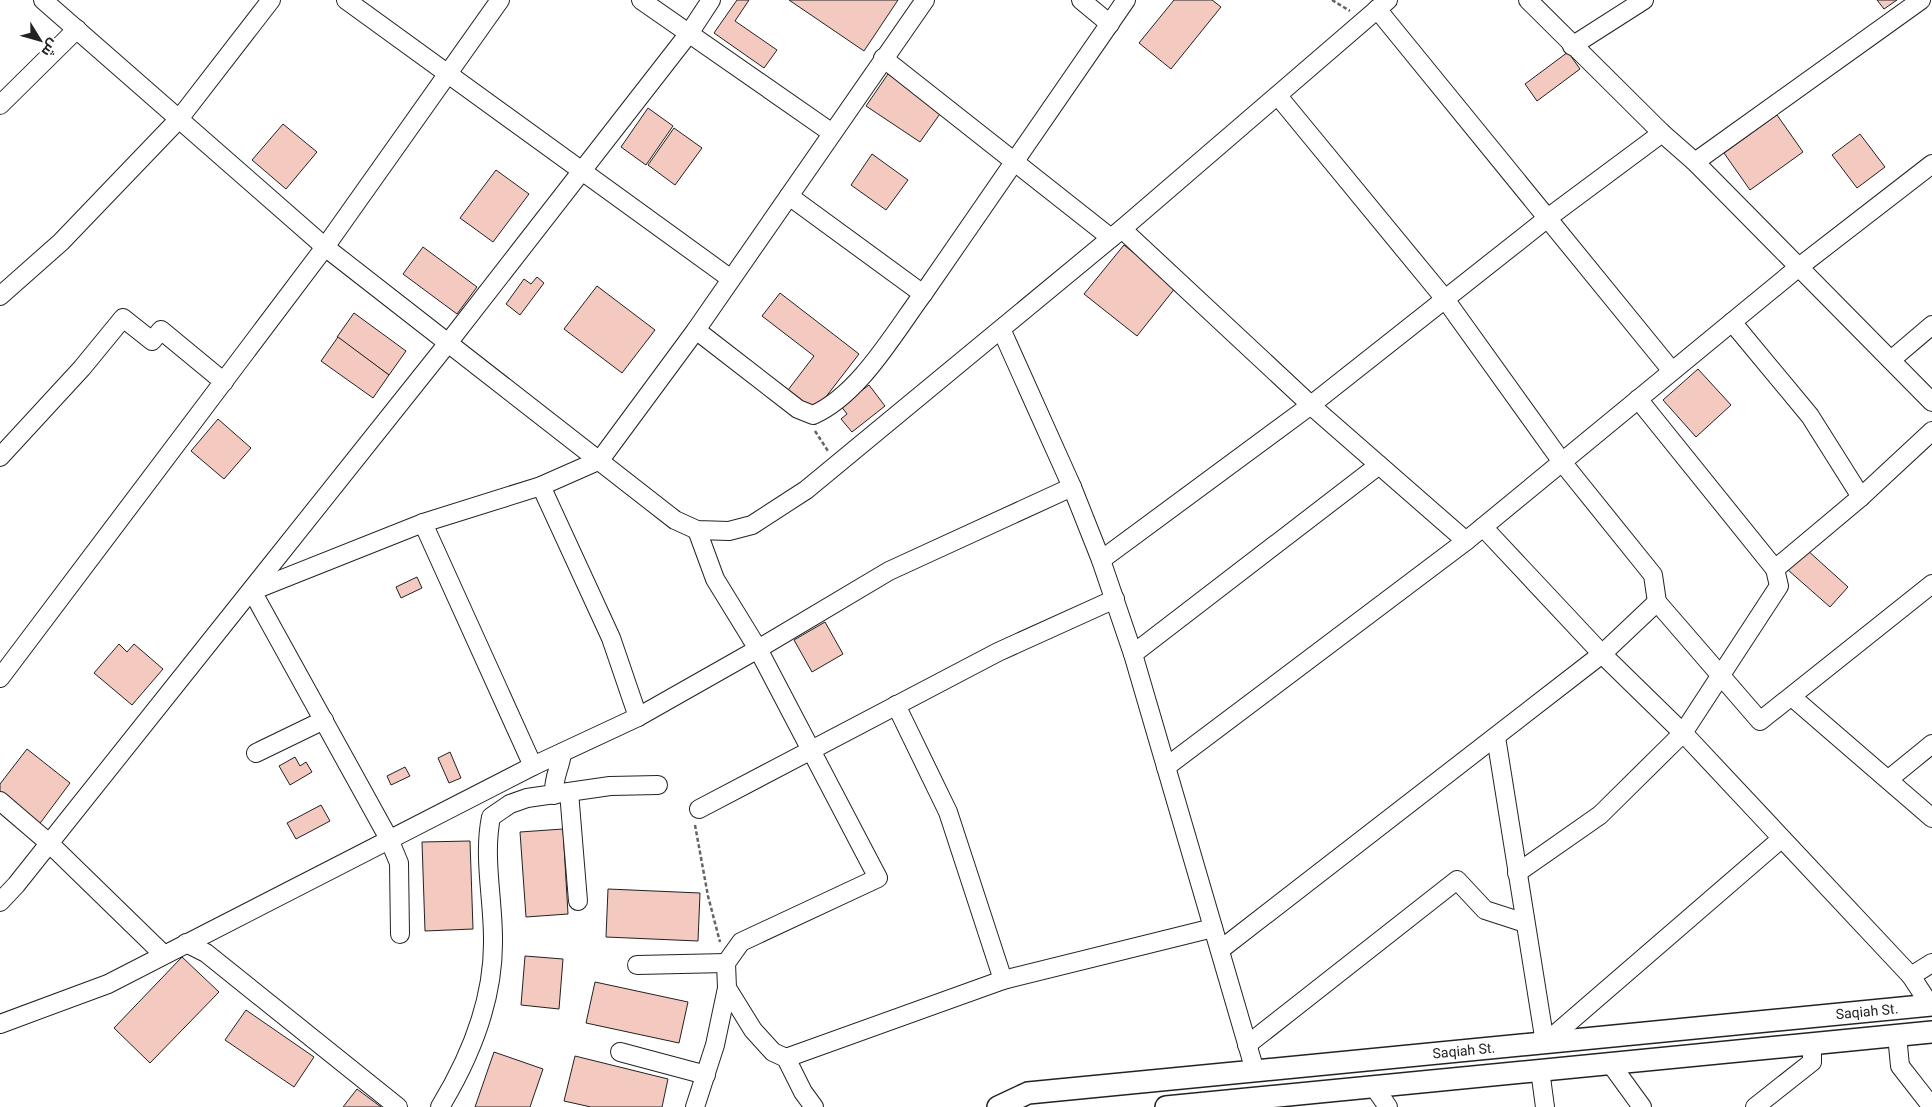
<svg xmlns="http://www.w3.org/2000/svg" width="1932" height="1107" font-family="Roboto,Cairo,sans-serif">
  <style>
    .building { fill: #f3c9c0; stroke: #222 }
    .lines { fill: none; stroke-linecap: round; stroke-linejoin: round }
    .minor-casing { stroke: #222; stroke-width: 20 }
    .major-casing { stroke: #222; stroke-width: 24 }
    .path { stroke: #646464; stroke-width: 2.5; stroke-dasharray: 4 2.5; stroke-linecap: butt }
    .minor { stroke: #fff; stroke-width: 18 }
    .major { stroke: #fff; stroke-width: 21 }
    .labels { text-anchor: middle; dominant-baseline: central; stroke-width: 4; stroke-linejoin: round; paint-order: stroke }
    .street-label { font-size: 14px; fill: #222; stroke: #fff }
  </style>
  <rect width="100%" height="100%" fill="#fff"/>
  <g class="building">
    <polygon points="737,0 749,0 735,21 777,50 764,68 714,33"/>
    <polygon points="789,0 898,0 864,51"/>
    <polygon points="1174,0 1212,0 1221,7 1171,69 1139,43"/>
    <polygon points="1877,0 1897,0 1884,9"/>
    <polygon points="1568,52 1580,69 1537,101 1525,84"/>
    <polygon points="888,74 942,111 920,142 866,106"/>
    <polygon points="648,108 673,126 646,165 621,147"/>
    <polygon points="1777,115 1803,152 1750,190 1724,153"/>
    <polygon points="283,124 317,152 286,189 252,160"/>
    <polygon points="674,128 702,148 675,185 648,165"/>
    <polygon points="1860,134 1885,167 1857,188 1832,155"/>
    <polygon points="872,154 908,180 886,210 851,185"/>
    <polygon points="496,170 529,194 493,242 460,218"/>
    <polygon points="1124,245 1176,287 1137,336 1084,294"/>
    <polygon points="423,247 477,287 457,314 403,274"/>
    <polygon points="537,277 544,283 520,315 506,304 524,279 531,284"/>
    <polygon points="597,286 655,330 622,373 564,329"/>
    <polygon points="780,293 859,354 815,411 788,390 814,356 762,316"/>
    <polygon points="354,313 406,351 389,375 337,337"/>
    <polygon points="338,337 389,375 373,398 321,361"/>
    <polygon points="1698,369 1731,405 1696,437 1663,400"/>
    <polygon points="869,385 885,406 852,432 841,419 847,414 841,406"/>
    <polygon points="218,419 251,448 224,479 191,451"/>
    <polygon points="1806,549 1848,587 1830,607 1788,570"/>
    <polygon points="417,577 422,588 401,598 396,587"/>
    <polygon points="825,622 843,654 812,672 794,640"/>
    <polygon points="119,644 127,652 134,644 163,669 132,705 94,673"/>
    <polygon points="27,749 70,783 38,826 0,797 0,784"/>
    <polygon points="450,752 461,778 449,783 438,758"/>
    <polygon points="295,757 300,766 306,762 312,772 290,785 279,766"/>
    <polygon points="405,767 410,776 391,785 387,776"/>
    <polygon points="321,805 330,821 296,839 287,823"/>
    <polygon points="563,829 568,914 526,917 520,832"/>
    <polygon points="470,841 473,929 425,931 422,842"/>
    <polygon points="608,889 700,893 698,941 606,937"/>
    <polygon points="525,956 563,959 559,1009 521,1005"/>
    <polygon points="182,957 219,992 150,1063 114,1028"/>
    <polygon points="595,982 688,1002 679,1043 586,1023"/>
    <polygon points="246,1010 314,1057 294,1087 225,1040"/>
    <polygon points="494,1052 543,1069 530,1107 475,1107"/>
    <polygon points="575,1056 668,1079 662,1107 591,1107 564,1101"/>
    <polygon points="357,1089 381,1107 343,1107"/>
  </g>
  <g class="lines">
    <g class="minor-casing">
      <g id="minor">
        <polyline points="43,0 325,247 675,520 697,530 729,531 752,525 806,490 1122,229 1388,0"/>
        <polyline points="346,0 731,279"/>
        <polyline points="641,0 832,133"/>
        <polyline points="1081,0 1110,24"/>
        <polyline points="1528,0 1662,133 1695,162 1932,402"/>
        <polyline points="1377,9 1672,371"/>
        <polyline points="1572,46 1644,0"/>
        <polyline points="883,58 1111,238"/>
        <polyline points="1278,96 1445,299 1562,462 1653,575 1657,602 1760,721 1932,584"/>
        <polyline points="0,105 77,29"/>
        <polyline points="1695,162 1921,0"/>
        <polyline points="789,196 923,294 1126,0"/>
        <polyline points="1122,229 1315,409 1466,541"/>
        <polyline points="0,296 61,242 179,119 271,0"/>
        <polyline points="1732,322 1810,416 1861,497"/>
        <path d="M696 330 798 409 813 415C859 395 894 333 923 294"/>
        <polyline points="1002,331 1072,487 1101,560 1133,654 1255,1071"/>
        <polyline points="1891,360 1932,325"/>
        <polyline points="1638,399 1775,569 1861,497 1932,431"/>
        <polyline points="0,457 82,368 123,318 152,341 161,330 224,382"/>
        <polyline points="541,486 611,638 638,717"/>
        <polyline points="423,523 533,766"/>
        <polyline points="1483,527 1602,654 1687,737 1911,976 1930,1005"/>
        <polyline points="697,530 715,579 758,649 878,878 741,942 726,963 727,988 753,1030 773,1052 786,1058 803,1092 814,1107"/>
        <polyline points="1101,560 1311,405 1549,217 1662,133"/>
        <polyline points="1133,654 1379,465"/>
        <polyline points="0,678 325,247 500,0"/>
        <polyline points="1792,697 1932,818"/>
        <polyline points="896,705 948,812 1003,980"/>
        <polyline points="1496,737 1545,1043"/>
        <polyline points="256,753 324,720"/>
        <polyline points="1166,767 1466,541 1799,267 1932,164"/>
        <polyline points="1889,779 1932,744"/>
        <polyline points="569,792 578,901"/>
        <path d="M554 795C553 777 560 769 562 753"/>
        <polyline points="0,801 49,843 163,954"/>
        <polyline points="699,809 998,652 1115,599"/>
        <polyline points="1517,873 1600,815 1683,733 1779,586 1775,569"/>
        <polyline points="0,902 16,885 448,343 690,32 711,0"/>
        <polyline points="400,934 399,863 389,839 252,591 423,523 541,486 600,460 696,330 925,0"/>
        <polyline points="186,943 206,953 398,1107"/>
        <polyline points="1220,950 1602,654 1657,602"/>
        <polyline points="637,965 726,963"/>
        <polyline points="1911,976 1932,963"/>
        <polyline points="0,1024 108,984 533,766 638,717 758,649 889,571 1072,487"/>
        <polyline points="1897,1035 1900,1066 1932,1107"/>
        <polyline points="1545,1043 1781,839"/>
        <polyline points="1247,1045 1457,880 1485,910 1525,923"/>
        <polyline points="620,1052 706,1075"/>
        <polyline points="786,1058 1003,980 1213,928"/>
        <polyline points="1610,1063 1642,1107"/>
        <polyline points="1540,1070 1545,1107"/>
        <polyline points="1374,1087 1388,1107"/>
        <path d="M440 1107C471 1056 494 999 493 939 493 898 483 857 491 817L510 804 527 798 610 786 658 785"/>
        <polyline points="695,1107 715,1045 727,988"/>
        <polyline points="1755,1107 1812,1062 1812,1043"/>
      </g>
    </g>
    <g class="major-casing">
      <g id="major">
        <path id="s1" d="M998 1107 1028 1093 1932 1005"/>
        <polyline points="1166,1107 1932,1032"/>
      </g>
    </g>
    <g class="path">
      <polyline points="1332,0 1350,11"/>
      <polyline points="815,431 828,451"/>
      <polyline points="695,825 708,896 720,942"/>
    </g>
    <use href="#minor" class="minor"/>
    <use href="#major" class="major"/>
  </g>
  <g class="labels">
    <g class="street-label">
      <text stroke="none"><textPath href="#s1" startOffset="876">Saqiah St.</textPath></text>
      <text stroke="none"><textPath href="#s1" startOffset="471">Saqiah St.</textPath></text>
    </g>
  </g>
  <g transform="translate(40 40) rotate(127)" stroke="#ffffff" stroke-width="4" paint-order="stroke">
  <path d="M0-4L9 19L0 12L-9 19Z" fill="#222222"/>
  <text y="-8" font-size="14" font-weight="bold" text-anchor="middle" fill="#222222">ش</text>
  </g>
</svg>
